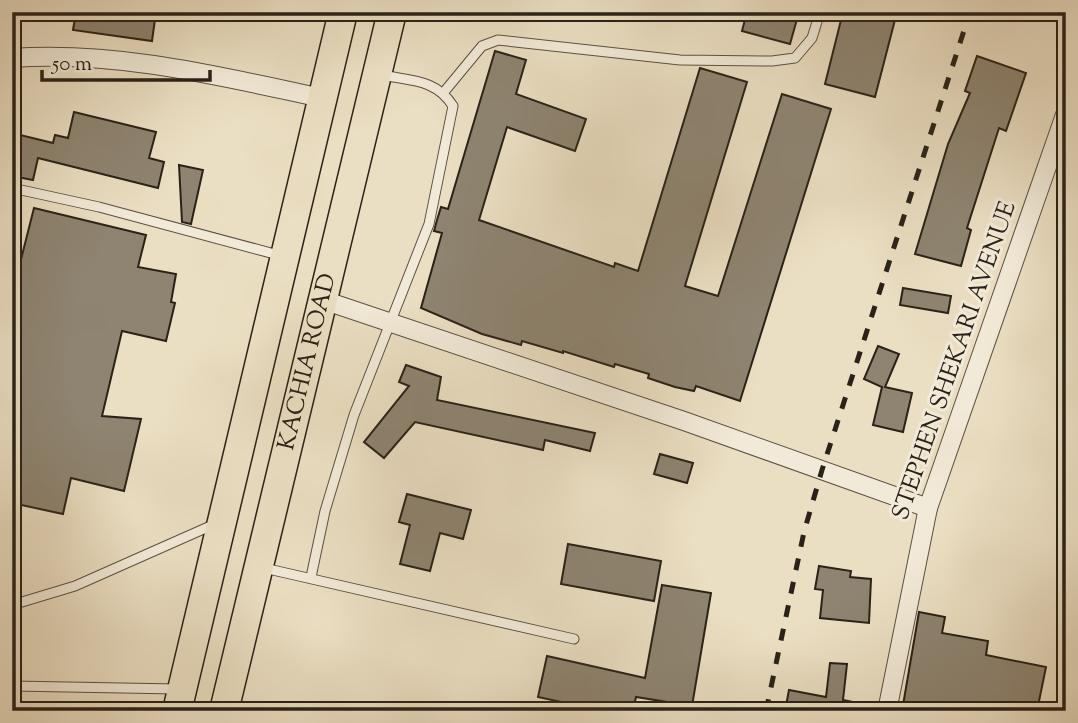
<svg xmlns="http://www.w3.org/2000/svg" width="1078" height="723" font-family="'Sorts Mill Goudy',serif">
  <style>
    .building { fill: #8e8471; stroke: #2a2218; stroke-width: 2 }
    .lines { fill: none; stroke-linecap: round; stroke-linejoin: round }
    .lane-casing { stroke: #5a5143; stroke-width: 11 }
    .street-casing { stroke: #5a5143; stroke-width: 20 }
    .primary-casing { stroke: #2a2218; stroke-width: 31 }
    .lane { stroke: #f2ead8; stroke-width: 9 }
    .street { stroke: #f2ead8; stroke-width: 18 }
    .primary { stroke: #ebdfc3; stroke-width: 28 }
    .rail { stroke: #2a2218; stroke-width: 5; stroke-dasharray: 12 12; stroke-linecap: butt }
    .labels { text-anchor: middle; dominant-baseline: central; stroke-width: 6; stroke-linejoin: round; paint-order: stroke }
    .street-label { font-size: 24px; fill: #2a2218; stroke: #f2ead8 }
  </style>
  <rect width="100%" height="100%" fill="#ebdfc3"/>
  <filter id="stains"><feTurbulence type="fractalNoise" baseFrequency=".00286" numOctaves="4"/><feColorMatrix values="0 0 0 0 .2 0 0 0 0 .09 0 0 0 0 .02 0 0 0 .5 -.17"/></filter>
  <radialGradient id="worn" r=".72"><stop offset=".6" stop-color="#630" stop-opacity="0"/><stop offset="1" stop-color="#630" stop-opacity=".3"/></radialGradient>
  <g class="building">
    <polygon points="76,12 156,12 152,41 73,30"/>
    <polygon points="747,12 799,12 790,44 742,31"/>
    <polygon points="843,12 897,12 875,97 825,84"/>
    <polygon points="495,51 526,60 516,94 586,119 575,151 507,127 479,220 614,267 615,263 638,271 700,68 747,82 685,286 718,296 782,94 831,109 740,401 696,386 694,391 675,387 648,378 649,374 615,364 614,367 563,351 563,353 522,341 521,345 482,334 421,308 442,233 434,231 437,220 441,207 448,209"/>
    <polygon points="977,56 1026,73 1006,131 999,128 967,228 971,230 961,266 915,254 948,144 970,93 965,91"/>
    <polygon points="74,112 156,132 149,158 164,162 158,188 38,158 33,180 12,176 12,133 53,143 55,135 68,138"/>
    <polygon points="179,165 203,170 191,224 182,222"/>
    <polygon points="34,208 146,235 138,267 176,274 171,302 175,303 166,341 122,331 102,416 141,419 124,491 71,478 63,514 12,503 12,295"/>
    <polygon points="903,288 951,296 948,313 900,305"/>
    <polygon points="878,346 899,354 885,387 912,393 903,432 873,425 882,387 864,379"/>
    <polygon points="406,365 441,377 437,400 595,433 590,451 545,440 543,450 415,422 384,458 364,442 409,386 399,382"/>
    <polygon points="660,454 693,463 687,483 654,474"/>
    <polygon points="407,494 471,510 463,539 440,533 430,571 400,564 410,525 399,522"/>
    <polygon points="568,544 661,561 654,601 561,584"/>
    <polygon points="819,566 851,571 850,577 871,579 869,623 820,618 823,590 815,589"/>
    <polygon points="662,585 711,593 692,706 636,697 633,711 603,711 538,697 547,656 645,678"/>
    <polygon points="919,612 945,617 942,633 988,641 986,655 1046,667 1037,711 902,711"/>
    <polygon points="830,663 847,664 843,700 853,702 852,711 785,711 789,690 826,697"/>
  </g>
  <g class="lines">
    <g class="lane-casing">
      <g id="lane">
        <polyline points="444,92 482,46 498,40 680,60 772,61 795,58 812,38 820,12"/>
        <polyline points="12,188 99,207 282,256"/>
        <polyline points="264,568 574,639"/>
        <path d="M311 577 325 511 354 415 429 224 453 106C436 79 411 81 382 75"/>
        <polyline points="12,605 75,586 215,524"/>
        <polyline points="12,686 177,689"/>
      </g>
    </g>
    <g class="street-casing">
      <g id="street">
        <path d="M12 58C118 51 219 76 322 98"/>
        <polyline points="323,300 684,421 928,508"/>
        <polyline points="887,711 928,508 1066,112"/>
      </g>
    </g>
    <g class="primary-casing">
      <g id="primary">
        <polyline points="177,711 343,12"/>
        <path id="s1" d="M224 711 392 12"/>
      </g>
    </g>
    <use href="#lane" class="lane"/>
    <use href="#street" class="street"/>
    <use href="#primary" class="primary"/>
    <polyline class="rail" points="766,711 804,532 822,470 970,12"/>
  </g>
  <g class="labels">
    <g class="street-label">
      <text transform="translate(955 361) rotate(-71)">STEPHEN SHEKARI AVENUE</text>
      <text stroke="none"><textPath href="#s1" startOffset="359">KACHIA ROAD</textPath></text>
    </g>
  </g>
  <rect width="1078" height="723" fill="none" stroke="#ebdfc3" stroke-width="42"/>
  <rect x="14" y="14" width="1050" height="695" fill="none" stroke="#2a2218" stroke-width="3.5"/>
  <rect x="21" y="21" width="1036" height="681" fill="none" stroke="#2a2218" stroke-width="2"/>
  <path d="M42 70v10h168v-10" fill="none" stroke="#2a2218" stroke-width="3.5"/>
  <text x="52" y="70" font-size="21" fill="#2a2218" stroke="#f2ead8" stroke-width="5" paint-order="stroke">50 m</text>
  <rect width="100%" height="100%" filter="url(#stains)"/>
  <rect width="100%" height="100%" fill="url(#worn)"/>
</svg>
